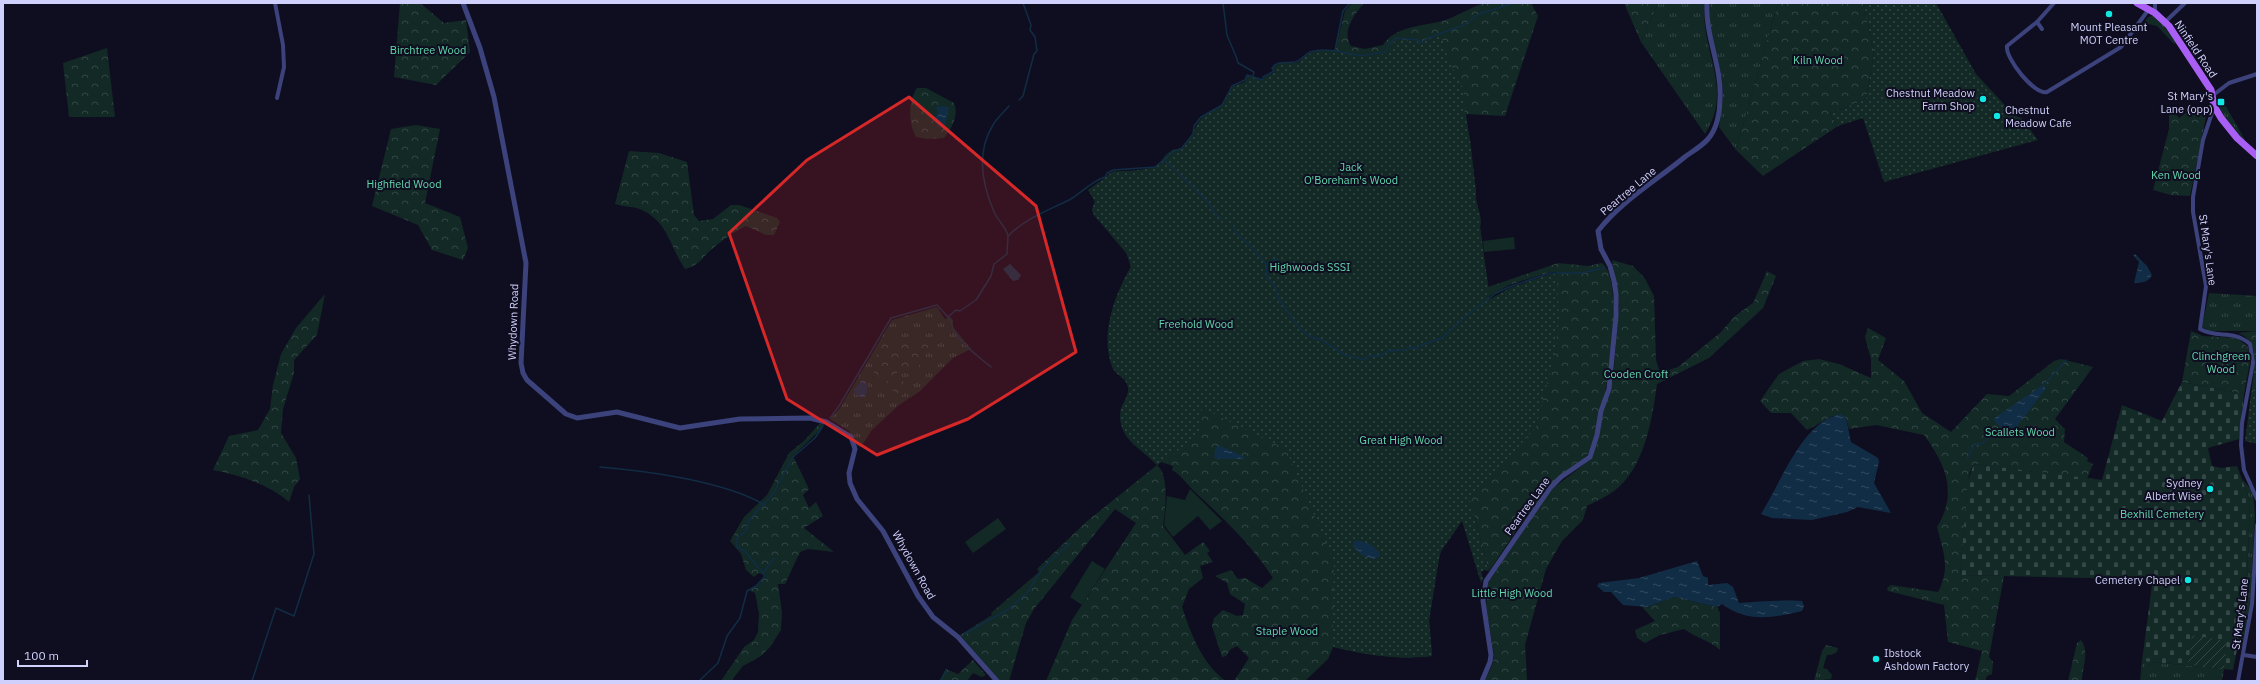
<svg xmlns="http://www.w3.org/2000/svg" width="2260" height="684" font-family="'IBM Plex Sans',sans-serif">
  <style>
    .grass { fill: url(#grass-tufts) }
    .forest { fill: url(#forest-crowns) }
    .cemetery { fill: url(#cemetery-stones) }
    .park { fill: url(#park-dots) }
    .garden { fill: url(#garden-furrows) }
    .pitch { fill: #122925 }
    .water { fill: url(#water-ripples) }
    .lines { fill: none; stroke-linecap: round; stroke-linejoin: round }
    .stream { stroke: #112d45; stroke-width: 1.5 }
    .minor { stroke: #3c427b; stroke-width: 4 }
    .tertiary { stroke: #3c427b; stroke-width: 5 }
    .primary { stroke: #aa5ff4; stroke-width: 7 }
    .marked { fill: #d62828; fill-opacity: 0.2; stroke: #d62828; stroke-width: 3; stroke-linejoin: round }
    .poi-dot { fill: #10e8e4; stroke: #0f0e20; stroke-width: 1.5 }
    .labels { text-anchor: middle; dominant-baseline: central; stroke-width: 4; stroke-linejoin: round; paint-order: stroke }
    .poi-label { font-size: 11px; fill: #d0d0fc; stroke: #0f0e20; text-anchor: end }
    .street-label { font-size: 11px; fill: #d0d0fc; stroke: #0f0e20 }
    .park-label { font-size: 11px; fill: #61d6ab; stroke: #0f0e20 }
  </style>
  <defs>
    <pattern id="grass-tufts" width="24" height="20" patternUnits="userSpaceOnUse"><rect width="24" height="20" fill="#122925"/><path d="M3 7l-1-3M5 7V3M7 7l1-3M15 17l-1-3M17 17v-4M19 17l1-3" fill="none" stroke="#334746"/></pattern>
    <pattern id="forest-crowns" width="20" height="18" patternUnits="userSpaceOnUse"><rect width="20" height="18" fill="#122925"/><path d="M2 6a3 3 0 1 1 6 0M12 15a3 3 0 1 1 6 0" fill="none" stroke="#334746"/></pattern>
    <pattern id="cemetery-stones" width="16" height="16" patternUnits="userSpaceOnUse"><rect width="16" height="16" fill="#122925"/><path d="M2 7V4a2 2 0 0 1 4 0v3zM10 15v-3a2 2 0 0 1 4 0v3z" fill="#334746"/></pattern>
    <pattern id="park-dots" width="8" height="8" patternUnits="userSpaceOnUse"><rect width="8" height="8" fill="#122925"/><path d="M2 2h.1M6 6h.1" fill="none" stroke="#334746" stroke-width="1.8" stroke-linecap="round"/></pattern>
    <pattern id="garden-furrows" width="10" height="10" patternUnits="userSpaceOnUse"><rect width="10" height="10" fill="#122925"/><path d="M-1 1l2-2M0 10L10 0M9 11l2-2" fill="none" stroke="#334746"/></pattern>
    <pattern id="water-ripples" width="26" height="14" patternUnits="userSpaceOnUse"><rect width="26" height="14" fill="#112d45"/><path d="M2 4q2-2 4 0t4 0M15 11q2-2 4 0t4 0" fill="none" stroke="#334a61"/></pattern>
  </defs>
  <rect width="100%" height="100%" fill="#0f0e20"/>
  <g class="grass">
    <path d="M1658 3H1705C1699 49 1735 89 1705 134L1641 42Z"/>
    <path d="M1710 3H1778L1736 150 1719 127C1721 111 1724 96 1722 80 1719 54 1706 30 1710 3Z"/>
    <polygon points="2154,16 2160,21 2176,42 2174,44 2157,26 2144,23 2148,17"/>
    <path d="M2220 96 2245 140 2244 142C2232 129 2216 115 2220 96Z"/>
    <polygon points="2209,293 2257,296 2257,331 2209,331 2202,327"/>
    <polygon points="937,307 945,319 950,317 953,320 953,327 971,349 953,358 919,392 899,405 871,431 861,447 857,446 849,431 830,419 840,408 892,320"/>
    <polygon points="2242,479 2253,492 2255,515 2250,605 2243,647 2237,651 2246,604 2250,501"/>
    <polygon points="1826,645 1838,648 1837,652 1831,655 1827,655 1823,668 1827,669 1832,675 1831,679 1814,681 1822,651"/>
    <polygon points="2142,661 2224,669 2222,681 2140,681"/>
  </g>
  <g class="forest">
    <polygon points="400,3 420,3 444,23 466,20 470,52 436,85 394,77"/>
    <path d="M1352 3H1364C1355 14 1341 31 1351 46L1365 49 1383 45C1395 26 1423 26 1442 21 1457 17 1470 7 1485 3 1499 0 1517 3 1531 3L1538 16 1505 116 1466 114 1476 192C1474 204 1483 214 1480 227L1488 287 1558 263 1588 266 1602 263C1628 282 1604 426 1588 454 1585 458 1579 462 1575 466 1562 479 1549 491 1536 505 1518 525 1505 549 1489 571L1474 515 1462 520 1441 551 1439 558 1429 620 1432 656C1398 660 1366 655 1333 647L1328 659 1305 681H1234L1249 658 1237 646 1231 649 1226 656 1222 657 1212 626 1214 618 1223 610 1237 616 1243 615 1245 604 1230 594 1227 583 1215 576 1231 570 1238 579 1245 578 1262 588 1273 578C1252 545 1223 518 1194 491 1186 483 1181 475 1172 470L1173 466 1161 462 1157 465C1170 476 1165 511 1163 526L1185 555 1203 542 1210 551 1207 553 1213 562 1200 566 1203 578 1189 589 1182 607C1191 634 1202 664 1226 681H1046L1072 620 1136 523 1115 509 1034 609 1026 623 1009 681H1000L960 635 992 615 991 613 1039 572 1037 569 1086 522 1157 465C1141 447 1116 439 1121 409 1123 402 1130 395 1128 386 1126 377 1115 375 1112 366 1100 335 1115 294 1131 267L1127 254 1101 222 1097 219 1092 210 1095 201 1088 190 1106 178 1108 174C1123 167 1151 176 1163 161L1418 351 1510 288 1557 274 1556 272H1550L1509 285 1490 296 1163 159 1172 150 1182 148 1185 143 1186 144C1194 135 1195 125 1202 118 1207 112 1215 111 1221 106 1226 102 1228 93 1232 87L1245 82 1248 76 1259 78 1263 81 1265 77 1275 72 1273 68 1281 63H1298L1309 53 1335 51 1345 11Z"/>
    <polygon points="1624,3 1658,3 1641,42"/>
    <polygon points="1778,3 1863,3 1874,53 1866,99 1830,114 1838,126 1763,176 1736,150"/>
    <polygon points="107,48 115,117 69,117 63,63"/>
    <path d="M917 88H926L954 103C959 115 952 128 944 138L927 139 916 137C908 123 908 101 917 88Z"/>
    <polygon points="2169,105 2179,118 2186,113 2207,112 2190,196 2171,195 2153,190 2169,129"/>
    <polygon points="416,125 440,129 425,203 460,217 468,248 463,260 432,250 418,225 372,206 391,129"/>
    <path d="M629 151 659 153 687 162 694 215 699 221 713 219 731 205H739L777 218 780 222 774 235H766L746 226C733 232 723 240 712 249 700 259 702 264 685 269 670 247 668 222 642 210 634 206 624 207 615 204Z"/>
    <path d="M1612 260 1633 266 1644 277 1654 296 1656 360 1660 373 1678 367 1720 333 1735 316 1753 303 1767 271 1776 276 1763 308 1709 358 1657 384C1652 419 1645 468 1614 491 1606 497 1596 501 1587 506L1583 520 1562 541 1546 569 1525 645 1527 680 1532 681H1485L1493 663 1494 655 1486 607 1488 583 1552 489 1591 459 1603 411 1613 380 1619 306Z"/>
    <path d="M325 294 317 335 294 360V373L283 409 281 433 296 458 300 479 294 487 289 502C268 484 239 475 213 470L229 436 258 430 270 409 273 385 281 354 296 328Z"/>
    <path d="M1868 328 1886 338 1878 360 1904 381 1922 413 1951 432 1987 394 2009 396 2054 361 2061 359 2093 367 2055 419 2065 429 2064 442 2088 458 2087 461 2093 464 2087 479 1974 464 1969 474 1960 575 2004 576 1989 657 1993 662 1992 674 1987 676 1985 681H1975L1982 651 1948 642 1944 605 1888 591 1887 588 1891 585 1938 592C1951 568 1943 552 1937 527 1958 493 1946 465 1924 435L1876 425 1849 429 1846 418 1833 416 1807 430 1791 413H1771L1760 401 1779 374 1803 361 1819 359 1839 364 1871 378V359L1865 337Z"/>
    <polygon points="2191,331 2203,336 2237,338 2248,347 2250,362 2244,394 2182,382"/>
    <path d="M2257 331V386L2251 395C2254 375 2260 340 2238 333Z"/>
    <polygon points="923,341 930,344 918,368 913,369 900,367 897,369 897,375 908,387 903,395 896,395 884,378 877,376 873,371 878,351 884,342"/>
    <polygon points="820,423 824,424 821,429 793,456 809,489 803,495 809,508 816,502 823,516 804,528 834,552 808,549 800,552 785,584 778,584 782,612 781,630 770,647 761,656 743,666 731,681 721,681 744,647 754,640 758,632 759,613 755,593 749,590 756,587 766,576 759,573 754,577 746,570 741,554 730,541 744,517 767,495 789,453 805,440"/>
    <path d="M1674 597 1717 607 1720 613V650C1709 640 1696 638 1684 629L1660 635 1645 643 1637 638 1635 630 1655 621 1641 606 1647 607Z"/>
    <path d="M2081 640C2090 652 2082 668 2082 681H2068L2077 643Z"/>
    <polygon points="973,660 986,675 982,677 973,673 967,681 939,681 946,669 958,674"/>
  </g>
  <polygon class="cemetery" points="2182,382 2244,394 2239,439 2208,448 2212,466 2221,468 2237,466 2250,501 2246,604 2233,670 2142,661 2152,585 2150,582 2135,579 1960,575 1968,480 1974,464 2102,480 2122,405 2162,421"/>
  <g class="park">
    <polygon points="1863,3 1936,3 1976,74 2015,116 2021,118 2038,140 1884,182 1863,118 1838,126 1830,114 1866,99 1874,53"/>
    <path d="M1437 35H1442L1443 44 1449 61 1464 90 1463 103 1470 139 1476 192C1474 204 1483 214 1480 227L1490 299 1510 288 1550 274H1557L1559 320 1554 357 1536 427 1468 504 1474 515 1489 571 1484 570 1481 572 1483 579 1481 583 1462 521 1441 551 1439 558 1429 620 1432 656C1398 660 1366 655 1332 646L1334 562 1286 449 1202 408 1199 436 1157 465C1141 447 1116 439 1121 409 1123 402 1130 395 1128 387 1126 377 1115 375 1112 366 1100 335 1115 294 1131 267L1127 254 1094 215 1092 210 1095 201 1088 190 1114 171C1122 173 1154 169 1160 164 1162 163 1162 161 1163 159 1166 152 1175 149 1182 148L1185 143 1186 144C1194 135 1195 125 1202 118 1207 112 1215 111 1221 106 1226 102 1228 93 1232 87L1245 82 1248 76 1259 78 1263 81 1265 77 1275 72 1273 68C1279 61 1288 64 1296 63 1303 62 1308 53 1317 51 1337 48 1369 64 1387 52 1390 49 1392 43 1396 40L1418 41V44Z"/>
    <polygon points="2257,386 2257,444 2245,441 2251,395"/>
  </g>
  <polygon class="garden" points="2192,635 2227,641 2224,669 2188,665"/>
  <g class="pitch">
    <polygon points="1514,237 1515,249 1484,252 1483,241"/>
    <polygon points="1190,489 1222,521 1210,530 1198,516 1173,537 1164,525 1167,496 1185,500"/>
    <polygon points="998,518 1006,529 973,553 965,542"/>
    <polygon points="1092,561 1105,569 1082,605 1070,597"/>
  </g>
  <g class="water">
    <polygon points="941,106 949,107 945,126 939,127 933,120 938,113 936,107"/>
    <path d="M2135 254 2147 266 2152 275C2149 282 2142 283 2134 283L2139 262 2133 255Z"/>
    <polygon points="1010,264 1021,275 1018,280 1013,281 1003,269"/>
    <polygon points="861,381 865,381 868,387 866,396 862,398 855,394 854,390"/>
    <polygon points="2041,386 2045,387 2045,390 2011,434 2006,434 1993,419"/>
    <path d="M1841 414 1846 418 1851 442 1878 458 1879 462 1874 483 1891 513 1858 507 1847 512 1812 520 1772 518 1761 514C1781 483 1802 421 1841 414Z"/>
    <polygon points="1218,445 1245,457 1244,459 1217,459 1214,457 1215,450"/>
    <path d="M1358 540 1370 544 1380 553 1379 557C1370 562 1359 554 1353 546L1354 542Z"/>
    <path d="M1697 561 1703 576 1708 578V585L1727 583 1733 587 1739 603C1760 601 1781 600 1802 601L1804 606 1802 611C1772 618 1748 623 1722 604L1717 607 1674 597 1647 607 1623 605 1611 592H1604L1597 586 1599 583 1639 578Z"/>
  </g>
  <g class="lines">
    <g class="stream">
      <polyline points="1223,3 1227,35 1237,59 1238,63 1254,72 1253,76"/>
      <polyline points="1335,50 1343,11 1350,3"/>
      <polyline points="1019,100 1023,96 1034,54 1037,51 1035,37 1030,30 1031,25 1023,3"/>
      <polyline points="1163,160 1170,165 1209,203 1216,215 1222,219"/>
      <polyline points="1233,226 1236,233 1252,247 1266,264 1267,278 1274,285 1279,299 1300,329 1311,337 1320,339 1345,355 1364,360 1369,356 1380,356 1388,351 1405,350 1410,347 1417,349 1419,346 1442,338 1466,316 1496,293 1509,287 1550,273 1582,273 1604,268"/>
      <path d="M1008 236C1005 225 998 221 994 212 982 184 976 152 993 125 997 118 1004 112 1009 106"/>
      <polyline points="1266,264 1278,259"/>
      <path d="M948 317 951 320C952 339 977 355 991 367"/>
      <polyline points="2043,386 2066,360"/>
      <path d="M830 418 839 406 891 318 937 305 948 317 956 310 960 311 976 300 991 276 994 264 1007 254 1008 236C1026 218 1047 211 1069 200 1080 194 1093 180 1105 177L1107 173 1113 170 1155 167 1174 151 1181 149 1193 134 1194 126 1201 117 1222 105 1232 86 1245 80 1247 75 1263 80V77L1274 71 1272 68C1278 59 1289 65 1298 61 1302 59 1305 54 1310 52 1327 47 1342 53 1358 55 1367 57 1377 52 1385 52L1389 44 1396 38 1419 40V44L1428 38 1464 25 1479 14 1514 3"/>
      <polyline points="1967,459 1974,444 1981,444 2001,429"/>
      <path d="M600 467C647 471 724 481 765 505"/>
      <polyline points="764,572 774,558"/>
      <polyline points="964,634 1007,610 1027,593 1042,569 1070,543"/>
      <polyline points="252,681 276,608 294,616 314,554 309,495"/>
      <polyline points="699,681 718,663 727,636 740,618 747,591 756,586 765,576 745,551 737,547 737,538 746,531 749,520 773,494 793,457 815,438 823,426"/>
      <polyline points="941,681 946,670"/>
    </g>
    <g class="minor">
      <polyline points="275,3 283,45 284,67 277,98"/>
      <path d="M2054 3 2037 22 2007 46C2005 58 2034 95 2047 92L2121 47 2149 9"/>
      <polyline points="2155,3 2155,13"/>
      <polyline points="2037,22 2042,29"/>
      <polyline points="2165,22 2185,3"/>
      <polyline points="2212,96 2229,83 2257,74"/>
      <path d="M2214 107 2203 140 2193 197V212L2206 286 2200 329C2218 339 2233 329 2250 344L2253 363 2242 423 2241 445 2244 470 2257 499"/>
      <polyline points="2244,655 2257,657"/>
      <polyline points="2238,681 2252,604 2257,525"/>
    </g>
    <g class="tertiary">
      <polyline points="463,3 480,48 494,97 526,263 521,363 523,373 527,380 566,414 577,418 617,412 680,428 740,419 810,418 826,422 851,437 855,449 849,473 850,483 857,499 883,531 918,596 933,617 958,637 997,681"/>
      <path d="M1482 681 1490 662 1491 655 1483 601 1486 581 1550 488 1561 477 1590 457 1597 435 1601 411 1609 389 1616 316V294L1614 281 1610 266 1601 249 1598 231C1621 201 1657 180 1686 156 1693 151 1702 146 1708 139 1717 129 1720 112 1720 99 1722 66 1705 36 1707 3"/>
    </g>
    <polyline class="primary" points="2137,3 2155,13 2169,26 2211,90 2214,106 2221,118 2237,138 2257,156"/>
  </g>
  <path class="marked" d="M909 97 1036 206 1076 352 968 419 877 455 787 399 729 233 807 160Z"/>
  <g class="poi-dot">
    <circle cx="2109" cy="14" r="4"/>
    <circle cx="1983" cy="99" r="4"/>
    <rect x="2217" y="98" width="8" height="8" rx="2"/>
    <circle cx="1997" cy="116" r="4"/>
    <circle cx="2210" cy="489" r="4"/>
    <circle cx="2188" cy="580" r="4"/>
    <circle cx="1876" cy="659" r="4"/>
  </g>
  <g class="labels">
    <g class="poi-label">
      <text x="2109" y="27" text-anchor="middle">Mount Pleasant<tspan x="2109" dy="13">MOT Centre</tspan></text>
      <text x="1975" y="93">Chestnut Meadow<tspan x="1975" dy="13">Farm Shop</tspan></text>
      <text x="2213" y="96">St Mary's<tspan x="2213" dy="13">Lane (opp)</tspan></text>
      <text x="2005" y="110" text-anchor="start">Chestnut<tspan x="2005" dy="13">Meadow Cafe</tspan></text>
      <text x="2202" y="483">Sydney<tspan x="2202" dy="13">Albert Wise</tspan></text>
      <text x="2180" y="580">Cemetery Chapel</text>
      <text x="1884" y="653" text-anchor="start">Ibstock<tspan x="1884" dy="13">Ashdown Factory</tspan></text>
    </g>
    <g class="street-label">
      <text transform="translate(2196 49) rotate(56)">Ninfield Road</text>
      <text transform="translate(1628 191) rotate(-40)">Peartree Lane</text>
      <text transform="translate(2208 250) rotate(82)">St Mary's Lane</text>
      <text transform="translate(513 322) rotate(-88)">Whydown Road</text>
      <text transform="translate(1527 506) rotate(-54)">Peartree Lane</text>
      <text transform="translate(914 565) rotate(61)">Whydown Road</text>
      <text transform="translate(2240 614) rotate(-83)">St Mary's Lane</text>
    </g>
    <g class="park-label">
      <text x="428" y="50">Birchtree Wood</text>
      <text x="1818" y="60">Kiln Wood</text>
      <text x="1351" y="167">Jack<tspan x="1351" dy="13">O'Boreham's Wood</tspan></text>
      <text x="2176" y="175">Ken Wood</text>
      <text x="404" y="184">Highfield Wood</text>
      <text x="1310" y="267">Highwoods SSSI</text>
      <text x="1196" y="324">Freehold Wood</text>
      <text x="2221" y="356">Clinchgreen<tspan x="2221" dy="13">Wood</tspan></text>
      <text x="1636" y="374">Cooden Croft</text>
      <text x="2020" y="432">Scallets Wood</text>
      <text x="1401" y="440">Great High Wood</text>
      <text x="2162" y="514">Bexhill Cemetery</text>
      <text x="1512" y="593">Little High Wood</text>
      <text x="1287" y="631">Staple Wood</text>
    </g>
  </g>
  <rect width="2260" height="684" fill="none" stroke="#d0d0fc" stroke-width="8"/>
  <path d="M18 660v6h69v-6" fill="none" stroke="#d0d0fc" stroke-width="2"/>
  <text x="24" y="660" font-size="12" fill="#d0d0fc" stroke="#0f0e20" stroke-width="3" paint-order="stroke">100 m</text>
</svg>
